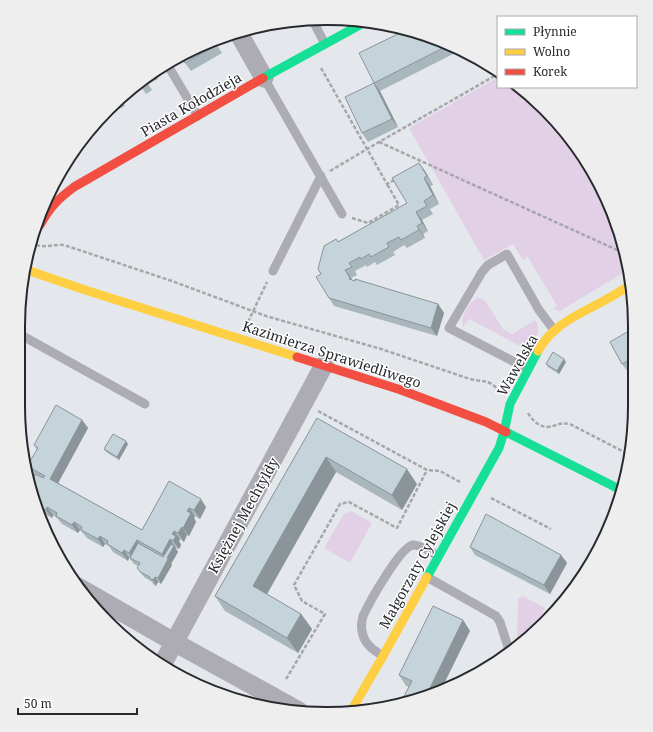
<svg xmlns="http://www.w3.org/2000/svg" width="653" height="732" font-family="'Noto Serif',serif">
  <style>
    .green { fill: #e2d0e6 }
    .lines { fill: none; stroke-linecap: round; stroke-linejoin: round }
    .path { stroke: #a6a7ab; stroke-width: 2.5; stroke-dasharray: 4 2; stroke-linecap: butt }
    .lane { stroke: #adacb4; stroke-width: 9 }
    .street { stroke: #adacb4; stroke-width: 19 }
    .fast { stroke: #16e098; stroke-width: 9 }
    .slow { stroke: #ffcf43; stroke-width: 9 }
    .jam { stroke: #f24e42; stroke-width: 9 }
    .wall { fill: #a9b6bc }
    .shaded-wall { fill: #8a9499 }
    .building { fill: #c5d4db; stroke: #8a9499 }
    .labels { text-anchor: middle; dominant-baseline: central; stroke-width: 3; stroke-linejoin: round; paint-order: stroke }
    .street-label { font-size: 14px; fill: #27292d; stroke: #fff }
    .rim { fill: none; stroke: #27292d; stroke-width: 2 }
  </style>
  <rect width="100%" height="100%" fill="#e4e8ec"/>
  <g class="green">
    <polygon points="498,77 498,87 519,87 530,95 571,139 603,190 625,247 628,270 560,311 553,309 557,306 528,257 523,260 513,244 484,260 409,128"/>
    <path d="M478 298 482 299 486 302 503 329 512 334 535 320 538 325V334L526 354 519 357 524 348 469 319 463 327C460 318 469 301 478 298Z"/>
    <polygon points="351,511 372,523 350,563 324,548 344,514"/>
    <polygon points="523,596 545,608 532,633 522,642 517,641 518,599"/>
  </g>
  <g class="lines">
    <g class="path">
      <polyline points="321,68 387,184 396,179"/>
      <polyline points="379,142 626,254"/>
      <polyline points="330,171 379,142 498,74"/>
      <polyline points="352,218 368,223 399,205 387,184"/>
      <path d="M36 245C46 248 54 244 64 245L172 281 266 316 381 349 470 379C482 382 489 379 498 390"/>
      <polyline points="248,322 267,282"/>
      <polyline points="318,411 427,470 440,471 460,482"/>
      <path d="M528 413C532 420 539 427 548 427 557 426 559 422 570 424L630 455"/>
      <polyline points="491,498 551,529"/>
      <polyline points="134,646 137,640"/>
      <polyline points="286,679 325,614 302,601 294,585 340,504 349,502 397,528 427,470"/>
    </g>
    <g class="lane">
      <polyline points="312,19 325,44"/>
      <polyline points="167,64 198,116"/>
      <polyline points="264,78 342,214"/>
      <polyline points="273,271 321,176"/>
      <polyline points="21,335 145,404"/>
      <polyline points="528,369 449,328 482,272 488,265 507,254 539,310 554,330"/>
      <polyline points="427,577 496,616 500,622 510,653"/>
      <path d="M383 656C373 650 364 644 362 631 361 627 362 620 363 616 369 603 400 547 413 545 419 544 433 553 438 556"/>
    </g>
    <g class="street">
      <polyline points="238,32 264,78"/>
      <polyline points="78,587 174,642 299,711"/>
      <polyline points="162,665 324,365"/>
    </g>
    <g class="fast">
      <polyline points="263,78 367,21"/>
      <polyline points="506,432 623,491"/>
      <polyline points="427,577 499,448 504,432 510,404 538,351"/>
    </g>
    <g class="slow">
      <polyline points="24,269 85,290 297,357"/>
      <path d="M538 351C551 327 573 317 596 305 608 299 619 292 631 285"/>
      <polyline points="351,711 383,656 427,577"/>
    </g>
    <g class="jam">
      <path d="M40 225C50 207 58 199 74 187L263 78"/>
      <polyline points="297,357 401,390 486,422 506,432"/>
    </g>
  </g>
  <g class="wall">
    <polygon points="426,34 461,50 380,91 398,127 368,142 362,133 374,83"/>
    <polygon points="214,41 222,53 191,71 185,63"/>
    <polygon points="154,72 158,79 148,84 152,90 146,94 142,88 121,100 125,106 119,109 115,104 114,105 139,82"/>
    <polygon points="419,163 425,171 433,185 430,186 439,204 430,209 433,214 422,220 428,231 423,234 425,238 407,248 404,245 393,252 395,255 377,265 375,262 367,267 366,265 355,271 357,275 351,278 352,280 438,304 444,313 437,336 334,306 329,298 321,274 338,242 407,203"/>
    <polygon points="634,328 634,369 628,372 622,364"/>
    <polygon points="566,362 559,374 548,367 546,364"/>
    <polygon points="317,418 417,484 402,510 336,472 267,594 301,614 312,629 298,653 225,611 215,596"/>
    <polygon points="82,420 88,428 58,483 142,530 169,481 206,507 200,519 195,516 194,518 196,522 189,536 187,535 184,542 180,539 179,541 181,545 179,549 175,548 178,552 171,564 172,565 161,584 158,582 156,586 153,584 152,582 144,577 137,568 138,566 134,564 130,559 129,558 128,561 113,552 109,546 105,544 103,547 87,538 82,532 80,530 78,533 62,524 57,518 53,515 52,518 39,511 30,484 35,476 32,474 27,466 37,450 34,445"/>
    <polygon points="128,444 119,460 106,452 104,449"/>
    <polygon points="470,547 561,555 567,563 550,594 475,555"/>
    <polygon points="463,620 470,631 409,687 406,686 399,675"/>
  </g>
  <g class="shaded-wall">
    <polygon points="144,78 152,90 144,79"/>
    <polygon points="374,83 380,91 398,127 392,119"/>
    <polygon points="419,163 425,171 433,185 427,176"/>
    <polygon points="424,178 430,186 439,204 433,195"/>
    <polygon points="416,212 422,220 428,231 422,223"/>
    <polygon points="417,226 423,234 425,238 419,230"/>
    <polygon points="345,270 351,278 356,286 349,279"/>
    <polygon points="438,304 444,313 437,336 431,328"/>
    <polygon points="564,359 566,362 559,374 557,371"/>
    <polygon points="82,420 88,428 56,487 50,479"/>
    <polygon points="126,441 128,444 119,460 117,457"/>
    <polygon points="326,457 336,472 263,601 253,586"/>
    <polygon points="407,469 417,484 402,510 392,495"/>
    <polygon points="201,499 206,507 200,519 194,510"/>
    <polygon points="47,507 53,515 52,518 46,510"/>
    <polygon points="189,508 195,516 194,518 196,522 189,536 183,528 187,511"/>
    <polygon points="74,522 80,530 78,533 72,525"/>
    <polygon points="182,527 187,535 184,542 178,533"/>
    <polygon points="174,531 180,539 179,541 181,545 179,549 173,541 172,534"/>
    <polygon points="100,536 105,544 103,547 98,539"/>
    <polygon points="170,539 178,552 171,564 172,565 161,584 158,578 167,562 162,554"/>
    <polygon points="137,540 142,548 135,561 129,553"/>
    <polygon points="124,550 129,558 128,561 122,553"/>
    <polygon points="561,555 567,563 550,594 544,585"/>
    <polygon points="155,577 158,582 156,586 153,580"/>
    <polygon points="301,614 312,629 298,653 287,638"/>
    <polygon points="463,620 470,631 441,690 432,694 429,690"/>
  </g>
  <g class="building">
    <polygon points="406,30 426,34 449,45 374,83 359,53"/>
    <polygon points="214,41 216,45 185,63 181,55 190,50"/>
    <polygon points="374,83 392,119 362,133 345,97"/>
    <polygon points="419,163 427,176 424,178 433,195 424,201 427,206 416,212 422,223 417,226 419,230 401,240 399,237 387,243 389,247 371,257 369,254 361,259 360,257 349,263 352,267 345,270 350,278 349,279 355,281 355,279 438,304 431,328 329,298 316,277 321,274 318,269 324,246 336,239 338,242 407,203 392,178"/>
    <polygon points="634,328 634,361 633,362 631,359 622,364 610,342"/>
    <polygon points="553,352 564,359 557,371 546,364"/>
    <polygon points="56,405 82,420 50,479 142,530 169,481 201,499 194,510 189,508 187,511 191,513 183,528 182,527 178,533 174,531 172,534 176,536 173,541 170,539 162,554 137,540 129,553 124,550 122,553 107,544 108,541 100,536 98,539 81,530 82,527 74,522 72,525 56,516 57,513 47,507 46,510 37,505 31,488 32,487 31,486 30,484 36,474 43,478 45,476 27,466 38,448 34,445"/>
    <polygon points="317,418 407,469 392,495 326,457 253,586 301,614 287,638 215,596"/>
    <polygon points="113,434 126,441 117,457 104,449"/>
    <polygon points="486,514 561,555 544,585 470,547"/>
    <polygon points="138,543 163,557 171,544 174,546 167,558 168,559 158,578 155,577 153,580 149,578 150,577 140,572 140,571 137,568 140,563 130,558"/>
    <polygon points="581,567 586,570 571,593 558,606"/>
    <polygon points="433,606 463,620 429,690 435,693 406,704 400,704 412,681 399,675"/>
  </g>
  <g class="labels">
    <g class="street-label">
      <text transform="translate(191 104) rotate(-30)">Piasta Kołodzieja</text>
      <text transform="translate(332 354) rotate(18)">Kazimierza Sprawiedliwego</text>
      <text transform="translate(517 365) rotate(-61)">Wawelska</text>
      <text transform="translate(243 515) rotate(-61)">Księżnej Mechtyldy</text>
      <text transform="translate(417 565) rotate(-61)">Małgorzaty Cylejskiej</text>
    </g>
  </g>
  <path d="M0 0H653V732H0ZM326 25H327A301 301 0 0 1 628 326V406A301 301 0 0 1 327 707H326A301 301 0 0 1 25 406V326A301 301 0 0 1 326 25Z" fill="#eee" fill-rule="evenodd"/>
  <path class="rim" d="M326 25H327A301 301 0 0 1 628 326V406A301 301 0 0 1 327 707H326A301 301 0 0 1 25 406V326A301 301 0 0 1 326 25Z"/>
  <rect x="497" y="16" width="140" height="72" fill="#ffffff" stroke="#a9a9ab"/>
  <rect x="505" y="29" width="20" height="6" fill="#16e098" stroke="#a9a9ab"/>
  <text x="533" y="36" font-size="12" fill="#27292d">Płynnie</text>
  <rect x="505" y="49" width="20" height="6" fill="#ffcf43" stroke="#a9a9ab"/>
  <text x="533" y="56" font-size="12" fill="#27292d">Wolno</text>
  <rect x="505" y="69" width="20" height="6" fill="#f24e42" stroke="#a9a9ab"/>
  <text x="533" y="76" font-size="12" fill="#27292d">Korek</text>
  <path d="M18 708v6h119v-6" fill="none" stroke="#27292d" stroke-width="2"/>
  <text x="24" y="708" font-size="12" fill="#27292d" stroke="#ffffff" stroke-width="3" paint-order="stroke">50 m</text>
</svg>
